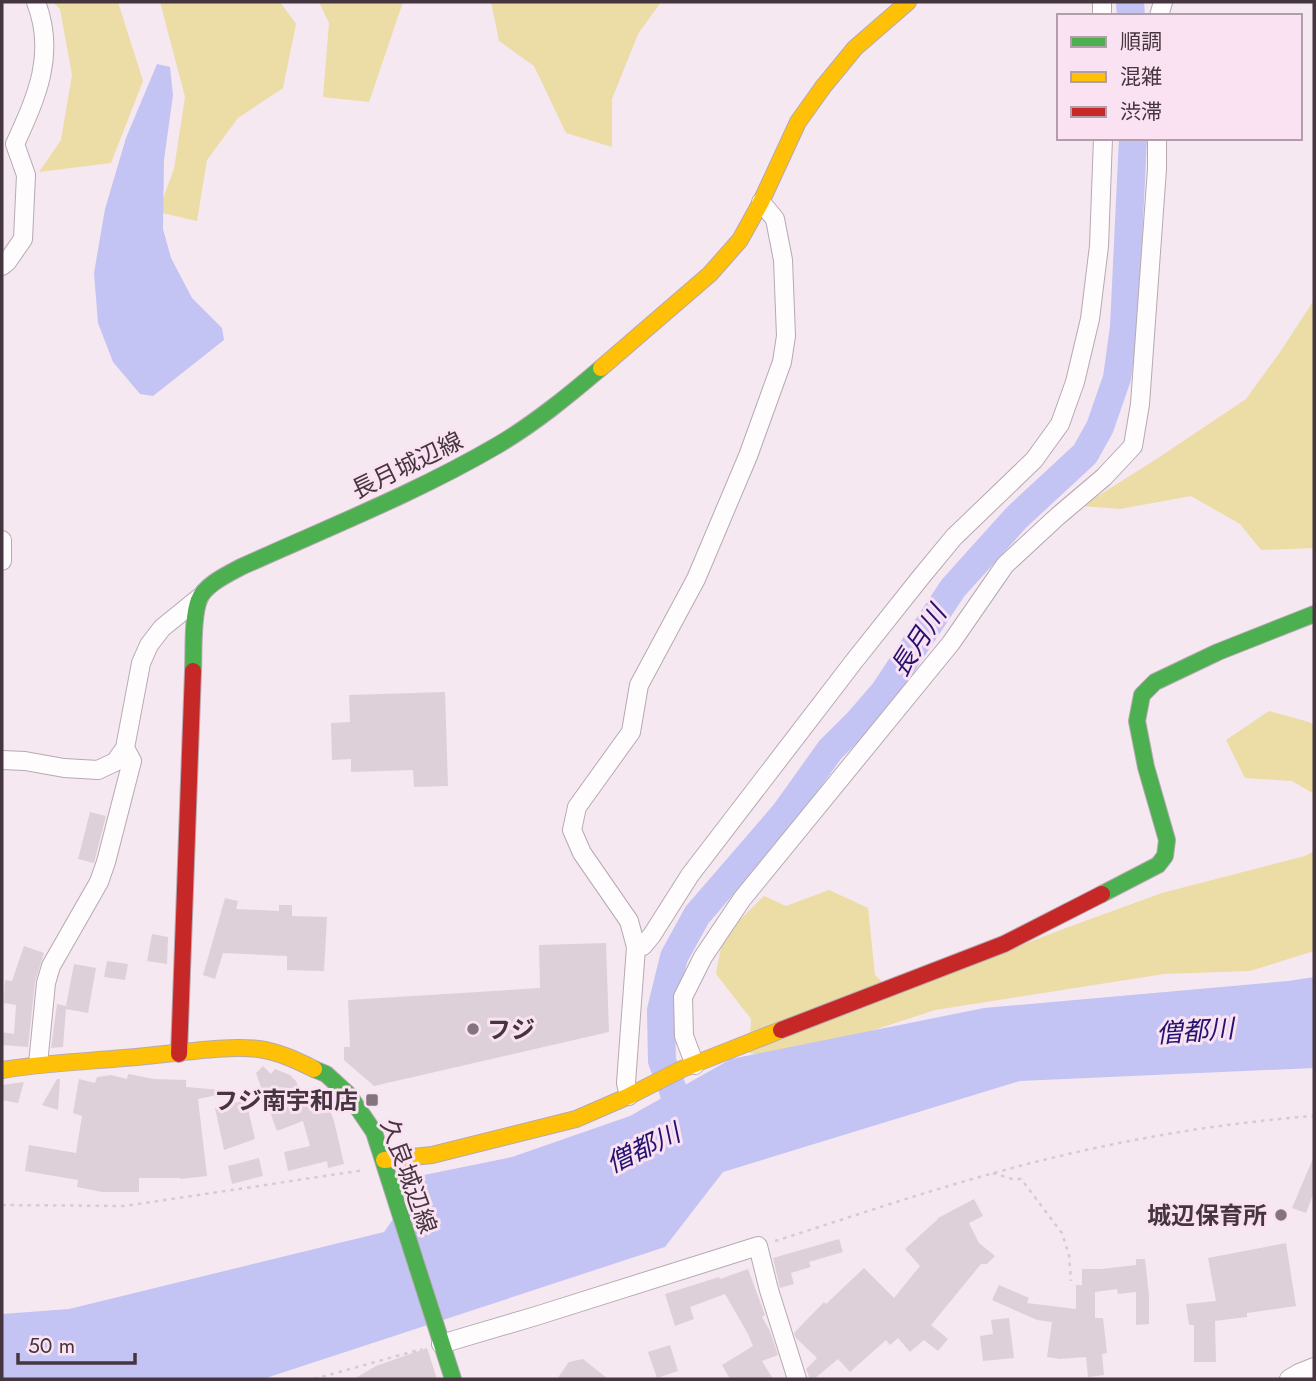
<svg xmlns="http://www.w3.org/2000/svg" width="1316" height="1381" font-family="Jost,'Noto Sans JP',sans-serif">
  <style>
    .green { fill: #ecdca6 }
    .water { fill: #c3c4f4 }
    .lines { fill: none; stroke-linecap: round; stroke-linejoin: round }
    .river { stroke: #c3c4f4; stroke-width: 28 }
    .building { fill: #ded0d9 }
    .street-casing { stroke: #b6a9b2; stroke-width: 20 }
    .fast-casing { stroke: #b6a9b2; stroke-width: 18 }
    .slow-casing { stroke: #b6a9b2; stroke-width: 18 }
    .jam-casing { stroke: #b6a9b2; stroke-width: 18 }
    .path { stroke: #d2cdd0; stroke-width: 2.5; stroke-dasharray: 3.5 5; stroke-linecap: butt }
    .street { stroke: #fefcfd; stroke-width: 18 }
    .fast { stroke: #4caf50; stroke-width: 16 }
    .slow { stroke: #ffc107; stroke-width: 16 }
    .jam { stroke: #c62828; stroke-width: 16 }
    .poi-dot { fill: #83747d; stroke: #fbe2f2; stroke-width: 2.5 }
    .labels { text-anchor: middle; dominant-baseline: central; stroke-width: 6; stroke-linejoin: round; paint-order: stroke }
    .street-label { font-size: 24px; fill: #45353f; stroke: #fbe2f2 }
    .poi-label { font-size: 24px; font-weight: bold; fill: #45353f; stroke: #fbe2f2; text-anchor: end }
    .water-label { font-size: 26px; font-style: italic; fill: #231370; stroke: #fbe2f2 }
  </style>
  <rect width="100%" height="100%" fill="#f5e8f1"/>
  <g class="green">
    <polygon points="53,2 118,2 143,81 111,163 39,172 61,140 72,75 60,9"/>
    <polygon points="160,2 280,2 296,24 283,88 238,118 207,160 197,221 158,212 174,169 185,97"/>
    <polygon points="319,2 403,2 369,102 323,97 329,23"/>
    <polygon points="491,2 661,2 638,34 612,99 612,147 566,133 534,66 499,41"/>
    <polygon points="1314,300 1314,548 1261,550 1240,524 1191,496 1120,509 1082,506 1155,460 1246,399 1280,352"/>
    <polygon points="1269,711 1309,722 1314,725 1314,794 1292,781 1245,778 1226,740"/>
    <polygon points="1314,851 1314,951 1250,971 1164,974 935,1010 810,1051 769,1056 749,1053 751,1019 716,974 723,936 764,896 786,906 829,890 868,908 875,975 895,994 1063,929 1162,893 1305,856"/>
  </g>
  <g class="water">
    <polygon points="157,64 170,67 173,95 164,160 163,229 171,258 192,298 222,328 224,340 153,396 140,394 113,362 98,323 94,273 105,209 126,138"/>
    <polygon points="1314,977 1314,1068 1020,1081 723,1172 665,1247 263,1379 2,1379 2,1314 69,1309 384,1232 424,1175 512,1157 630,1116 731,1059 984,1008 1288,981"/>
  </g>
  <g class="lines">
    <g class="river">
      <polyline points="1130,2 1131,16"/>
      <polyline points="682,1128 673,1090 662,1061 661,1010 674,957 697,915 785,813 830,750 859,721 884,692 953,588 1017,517 1085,454 1100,427 1117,378 1124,327 1133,138"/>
    </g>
  </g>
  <g class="building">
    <polygon points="445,692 448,786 414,787 413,770 351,772 351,759 332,760 331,723 350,722 349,695"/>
    <polygon points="90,812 106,816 94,863 78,859"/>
    <polygon points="225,898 238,901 236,909 279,911 279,905 292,905 292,916 327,917 324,971 287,970 287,956 223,953 215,979 203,975"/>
    <polygon points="152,934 168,937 167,964 147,961"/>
    <polygon points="606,943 609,1032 374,1086 344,1060 344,1047 350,1047 348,1000 540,988 539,945"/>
    <polygon points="24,946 44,953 35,982 28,1047 2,1045 2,1032 14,1034 16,1005 4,1003 5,980 12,981"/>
    <polygon points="107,961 128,964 125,980 104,977"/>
    <polygon points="74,964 96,968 88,1013 66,1009 63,1047 51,1048 57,1004 66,1006"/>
    <polygon points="263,1066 271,1074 275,1069 290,1075 296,1081 305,1104 325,1097 334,1121 344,1164 328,1168 327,1161 288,1171 284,1152 310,1146 303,1121 277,1131 256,1073"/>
    <polygon points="128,1074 154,1079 186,1080 186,1087 221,1090 222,1094 198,1099 207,1176 180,1179 180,1178 139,1178 139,1192 102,1192 77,1187 78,1180 25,1171 29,1145 76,1153 82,1116 73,1113 79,1079 95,1083 97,1077 111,1075 127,1079"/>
    <polygon points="57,1079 60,1079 58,1110 42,1105"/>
    <polygon points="24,1082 18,1103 2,1100 2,1085"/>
    <polygon points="246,1100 255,1139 224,1150 215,1108"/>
    <polygon points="1314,1156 1314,1192 1306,1213 1292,1208"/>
    <polygon points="259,1158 263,1176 232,1184 228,1166"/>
    <polygon points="974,1199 983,1216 969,1223 979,1243 995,1256 987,1264 981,1264 931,1325 948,1339 938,1351 924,1340 910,1352 898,1338 890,1345 886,1340 850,1372 838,1359 814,1379 810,1379 806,1369 817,1358 796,1338 794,1333 824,1302 826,1304 864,1268 894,1298 920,1266 905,1249 938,1219 938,1218"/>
    <polygon points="839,1239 843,1252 809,1262 811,1267 791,1273 794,1284 780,1288 773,1258"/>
    <polygon points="1286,1243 1296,1306 1247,1313 1247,1317 1215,1321 1216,1362 1194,1362 1194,1325 1189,1325 1186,1304 1216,1301 1208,1258"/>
    <polygon points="1136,1259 1145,1259 1149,1296 1149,1324 1136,1325 1136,1292 1118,1294 1117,1289 1095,1292 1095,1318 1103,1318 1107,1353 1102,1354 1104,1375 1088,1377 1086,1357 1060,1359 1047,1357 1052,1322 1037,1320 992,1300 999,1285 1029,1298 1027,1303 1076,1309 1076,1285 1082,1285 1082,1269 1101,1269 1136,1265"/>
    <polygon points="748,1269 765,1315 762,1317 770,1331 778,1355 762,1361 773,1379 730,1379 722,1365 753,1346 748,1334 725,1294 690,1307 694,1319 675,1326 665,1294 719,1277 720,1279"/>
    <polygon points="1009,1318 1014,1358 983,1361 980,1336 993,1334 991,1320"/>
    <polygon points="670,1345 678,1371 657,1378 648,1352"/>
    <polygon points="427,1348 437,1379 354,1379 376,1366"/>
    <polygon points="583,1359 608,1379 557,1379 569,1362"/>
  </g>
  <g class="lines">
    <g class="street-casing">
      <g id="street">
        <polyline points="1102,2 1102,16"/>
        <polyline points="1159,16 1163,2"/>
        <path d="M2 266 7 262 23 239 26 175 15 144C37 96 56 54 36 2"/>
        <polyline points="2,540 2,561"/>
        <polyline points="2,760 25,761 64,768 98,770 115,762 125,748 141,663 149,645 162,628 199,598"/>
        <polyline points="636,947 643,946 652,935 690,875 855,660 921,577 954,537 1034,460 1060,424 1075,382 1090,319 1099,246 1103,138"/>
        <polyline points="38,1064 46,983 51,966 99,882 106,862 132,761 125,748"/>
        <polyline points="695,1065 684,1036 683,997 703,957 742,899 951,643 1005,565 1058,516 1104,477 1133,446 1140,404 1157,169 1157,138"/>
        <polyline points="629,1096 626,1083 636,947 629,921 582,853 572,830 577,807 631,732 639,685 696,579 748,456 782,362 786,336 783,260 775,219 761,202"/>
        <polyline points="441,1344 536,1316 758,1246 769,1290 797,1379"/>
        <polyline points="1289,1379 1299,1373 1314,1367"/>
      </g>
    </g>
    <g class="fast-casing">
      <g id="fast">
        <path d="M193 671C194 651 192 618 199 600 204 585 228 574 241 567 327 528 416 493 498 445 535 423 568 396 601 368"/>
        <polyline points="1102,894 1158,865 1165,856 1167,840 1146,767 1137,721 1142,695 1155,682 1218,652 1314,614"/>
        <polyline points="314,1069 326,1074 349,1095 374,1132 453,1379"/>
      </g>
    </g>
    <g class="slow-casing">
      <g id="slow">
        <polyline points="601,368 710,274 740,240 761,202 798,122 823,87 855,48 908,2"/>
        <path d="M2 1070C50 1062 98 1061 146 1056 180 1053 227 1045 259 1049 279 1052 296 1060 314 1069"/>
        <polyline points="384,1160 432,1155 576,1119 629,1096 682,1069 781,1030"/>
      </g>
    </g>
    <g class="jam-casing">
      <g id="jam">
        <polyline points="781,1030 1004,944 1102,894"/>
        <polyline points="179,1054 193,671"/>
      </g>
    </g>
    <g class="path">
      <polyline points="993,1173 1012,1179 1021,1179 1062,1233 1069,1255 1071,1281"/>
      <polyline points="2,1205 125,1206 365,1170"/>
      <path d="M775 1241C848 1218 920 1193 994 1173 1098 1144 1207 1124 1314 1116"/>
      <polyline points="314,1379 422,1349"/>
    </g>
    <use href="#street" class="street"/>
    <use href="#fast" class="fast"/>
    <use href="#slow" class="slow"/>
    <use href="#jam" class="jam"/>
  </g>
  <g class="poi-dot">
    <circle cx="473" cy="1029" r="7"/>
    <rect x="365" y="1093" width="14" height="14" rx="3.5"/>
    <circle cx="1281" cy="1215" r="7"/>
  </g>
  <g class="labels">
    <g class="street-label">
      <text transform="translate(407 465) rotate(-26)">長月城辺線</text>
      <text transform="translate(409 1176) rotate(70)">久良城辺線</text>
    </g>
    <g class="poi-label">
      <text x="487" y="1029" text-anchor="start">フジ</text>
      <text x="358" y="1100">フジ南宇和店</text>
      <text x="1267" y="1215">城辺保育所</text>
    </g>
    <g class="water-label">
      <text transform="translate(918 641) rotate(-57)">長月川</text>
      <text transform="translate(1195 1031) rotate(-4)">僧都川</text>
      <text transform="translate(643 1148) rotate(-26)">僧都川</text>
    </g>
  </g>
  <rect width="1316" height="1381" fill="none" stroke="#45353f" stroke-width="7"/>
  <rect x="1057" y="14" width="245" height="126" fill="#fbe2f2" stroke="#b29daa" stroke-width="2"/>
  <rect x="1071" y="37" width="35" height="10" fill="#4caf50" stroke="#b29daa" stroke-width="2"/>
  <text x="1120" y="49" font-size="21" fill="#45353f">順調</text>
  <rect x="1071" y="72" width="35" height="10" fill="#ffc107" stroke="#b29daa" stroke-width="2"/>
  <text x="1120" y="84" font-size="21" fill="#45353f">混雑</text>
  <rect x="1071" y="107" width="35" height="10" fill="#c62828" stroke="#b29daa" stroke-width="2"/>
  <text x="1120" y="119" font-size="21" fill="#45353f">渋滞</text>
  <path d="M18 1353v10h117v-10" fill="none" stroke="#45353f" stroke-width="3.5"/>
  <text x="28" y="1353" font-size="21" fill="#45353f" stroke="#fbe2f2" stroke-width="5" paint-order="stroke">50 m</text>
</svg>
